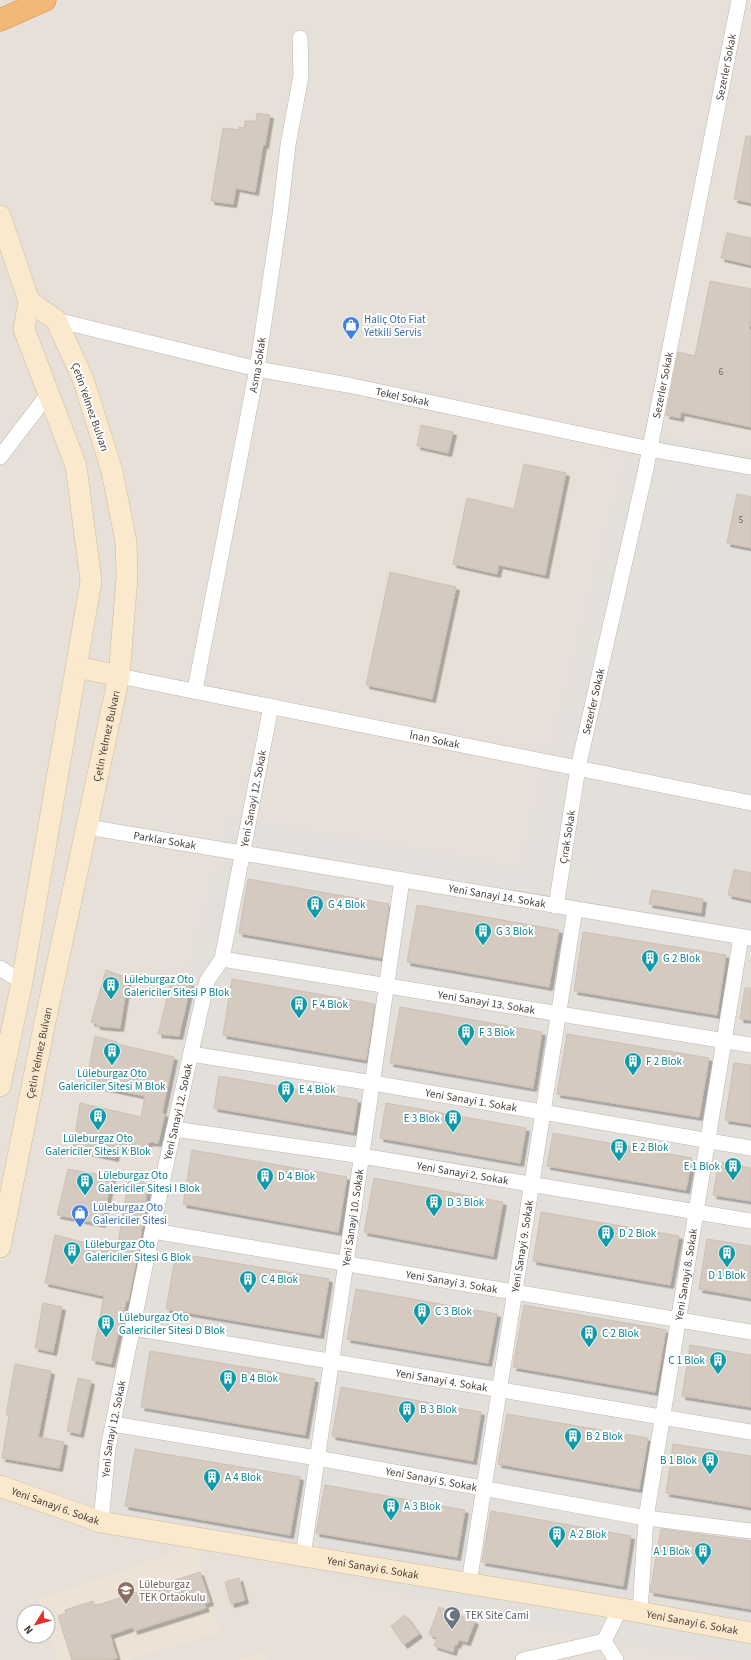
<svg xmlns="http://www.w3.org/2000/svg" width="751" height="1660" font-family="'Source Sans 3',sans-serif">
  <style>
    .residential { fill: #e7e0d8; fill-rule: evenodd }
    .industrial { fill: #e3dfdb }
    .education { fill: #ece2d5 }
    .building { fill: #d4cac0; stroke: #cfc0b4; filter: url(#shadow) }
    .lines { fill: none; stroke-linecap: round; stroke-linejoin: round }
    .street-casing { stroke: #bfb6ad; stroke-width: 16 }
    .secondary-casing { stroke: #d0bb9d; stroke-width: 22 }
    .highway-casing { stroke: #d28b46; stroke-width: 23 }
    .street { stroke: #fff; stroke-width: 15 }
    .secondary { stroke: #fae9cd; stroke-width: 21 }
    .highway { stroke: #f3b876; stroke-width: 22 }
    .labels { text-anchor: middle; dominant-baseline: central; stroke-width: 4; stroke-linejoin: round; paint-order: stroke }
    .number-label { font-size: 9px; fill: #6a625b }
    .street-label { font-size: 11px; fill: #473f39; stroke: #fff }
    .shop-label { font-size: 11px; fill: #366cbe; stroke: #fff; text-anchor: start }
    .culture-label { font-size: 11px; fill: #0d838f; stroke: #fff; text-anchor: start }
    .education-label { font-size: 11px; fill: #785e54; stroke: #fff; text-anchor: start }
    .worship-label { font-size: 11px; fill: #5b616d; stroke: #fff; text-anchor: start }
  </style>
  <defs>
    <filter id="shadow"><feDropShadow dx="3.5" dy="3.5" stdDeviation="0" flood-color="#0004"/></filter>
  </defs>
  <rect width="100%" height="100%" fill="#f4efea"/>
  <path class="residential" d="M0 0H751V1660H0ZM24 1612H48V1636H24Z"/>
  <polygon class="industrial" points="634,433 751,454 751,1660 725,1660 604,1641 205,1545 93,1524 187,983 230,818 521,868"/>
  <g class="education">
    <polygon points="196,1545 221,1632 129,1660 57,1660 48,1631 48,1612 42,1612 38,1599"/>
    <polygon points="264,1652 266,1660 237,1660"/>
  </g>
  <g class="building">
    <polygon points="257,113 270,115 265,145 263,145 255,192 236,188 233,204 211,201 223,128 239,130 239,127 244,128 245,121 256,121"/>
    <polygon points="746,136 751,136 751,203 734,199"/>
    <polygon points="727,233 751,238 751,265 721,258"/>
    <polygon points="710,281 751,289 751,318 749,330 751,330 751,427 681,412 680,418 666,415 678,352 695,356"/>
    <polygon points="421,425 453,432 448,453 417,446"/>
    <polygon points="524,464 566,473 545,575 499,565 497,574 453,564 467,498 514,509"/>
    <polygon points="737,494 751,497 751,548 727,543"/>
    <polygon points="390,572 456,587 432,699 366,685"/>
    <polygon points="734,869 751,873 751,900 728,895"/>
    <polygon points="248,879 389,904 382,958 239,933"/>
    <polygon points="652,890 703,899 701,913 649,904"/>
    <polygon points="417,905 559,930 549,987 407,962"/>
    <polygon points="583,932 726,955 717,1015 574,991"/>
    <polygon points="106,970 128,978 120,1028 97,1026 97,1024 91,1022"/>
    <polygon points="232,979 375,1004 366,1060 223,1035"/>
    <polygon points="171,982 191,983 179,1036 158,1034"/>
    <polygon points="745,988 751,988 751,1020 740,1019"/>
    <polygon points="400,1007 542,1032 533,1088 390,1063"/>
    <polygon points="567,1034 709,1058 699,1117 557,1094"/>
    <polygon points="95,1036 117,1042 117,1044 174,1057 162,1113 165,1114 158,1143 149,1142 146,1150 117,1146 115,1158 73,1149 80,1103 141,1117 145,1096 86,1084"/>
    <polygon points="734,1063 751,1065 751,1124 725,1120"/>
    <polygon points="219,1076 358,1100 353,1132 214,1108"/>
    <polygon points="386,1103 526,1128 520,1163 380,1138"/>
    <polygon points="553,1133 692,1158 686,1190 547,1166"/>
    <polygon points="192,1150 347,1177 338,1232 183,1204"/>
    <polygon points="719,1162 751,1168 751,1201 713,1195"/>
    <polygon points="68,1169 112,1177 102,1224 57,1215"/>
    <polygon points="129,1178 148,1184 139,1247 128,1301 126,1301 111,1364 92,1360 104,1296 45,1283 55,1235 115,1250 117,1243 118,1243"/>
    <polygon points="374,1178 503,1202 493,1256 364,1232"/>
    <polygon points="541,1212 679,1236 670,1285 533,1261"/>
    <polygon points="707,1239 751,1246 751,1298 699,1289"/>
    <polygon points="176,1253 329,1279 320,1335 166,1309"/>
    <polygon points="356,1289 497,1314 488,1363 347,1339"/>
    <polygon points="43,1303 62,1307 53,1352 35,1348"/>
    <polygon points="524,1305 666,1330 655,1392 513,1367"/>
    <polygon points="690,1345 751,1355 751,1407 682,1396"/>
    <polygon points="150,1351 315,1379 305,1435 141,1407"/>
    <polygon points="15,1364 51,1371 38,1437 64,1442 59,1468 2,1458 9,1415 6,1415"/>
    <polygon points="78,1378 91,1381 80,1434 67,1431"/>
    <polygon points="341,1387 481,1412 473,1461 332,1436"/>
    <polygon points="507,1414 648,1438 639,1489 498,1464"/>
    <polygon points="673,1444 751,1456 751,1507 666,1493"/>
    <polygon points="135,1449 300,1477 290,1535 125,1506"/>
    <polygon points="325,1485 465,1510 457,1557 316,1533"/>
    <polygon points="491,1511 631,1536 623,1586 482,1562"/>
    <polygon points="661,1529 751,1541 751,1609 650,1592"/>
    <polygon points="200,1572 210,1602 204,1604 206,1608 134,1631 133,1627 110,1635 117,1658 110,1660 72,1660 58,1616 66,1613 65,1610 93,1601 94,1605 101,1604"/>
    <polygon points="239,1578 245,1600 231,1604 225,1582"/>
    <polygon points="439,1607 475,1621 467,1642 459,1640 457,1645 455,1644 453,1652 434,1646 437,1638 429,1634"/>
    <polygon points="405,1615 419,1634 404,1645 391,1626"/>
  </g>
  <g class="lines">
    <g class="street-casing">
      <g id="street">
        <path id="s1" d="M56 320 257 369 348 385 650 449 751 467"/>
        <polyline points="0,457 49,393"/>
        <path id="s2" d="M119 676 751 803"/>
        <path id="s3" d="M195 690 257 369 280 215 288 145 301 76 300 38"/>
        <path id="s4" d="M87 827 750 938"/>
        <path id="s5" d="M556 906 578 768 645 473 739 0"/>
        <path id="s6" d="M222 959 751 1045"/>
        <polyline points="0,968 22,982"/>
        <path id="s7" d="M191 1054 373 1083 751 1148"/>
        <path id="s8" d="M174 1129 362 1156 751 1221"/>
        <path id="s9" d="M153 1231 751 1332"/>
        <path id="s10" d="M133 1328 751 1432"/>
        <path id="s11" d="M113 1424 317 1458 646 1518 751 1531"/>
        <path id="s12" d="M101 1522 108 1448 163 1178 207 981 222 959 271 706"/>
        <path id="s13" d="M303 1556 402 880"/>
        <path id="s14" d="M469 1583 575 909"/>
        <path id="s15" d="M640 1612 646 1518 741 937"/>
        <polyline points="523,1660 604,1641"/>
        <polyline points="616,1660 604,1641 620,1609"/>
      </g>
    </g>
    <g class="secondary-casing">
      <g id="secondary">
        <polyline points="0,216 29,301 24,329 76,466 91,581 22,982 0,1086"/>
        <polyline points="77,667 119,676"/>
        <path id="s16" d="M0 1247 46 1017 119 676 127 577 126 542 112 471 83 379 56 320 29 301"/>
        <path id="s17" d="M0 1486 101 1522 628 1610 751 1633"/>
      </g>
    </g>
    <g class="highway-casing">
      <polyline id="highway" points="0,20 45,0"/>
    </g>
    <use href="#street" class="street"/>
    <use href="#secondary" class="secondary"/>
    <use href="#highway" class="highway"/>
  </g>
  <defs>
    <g id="shop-pin" transform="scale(0.9)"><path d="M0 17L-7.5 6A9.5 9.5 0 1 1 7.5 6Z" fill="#3f7fe0" stroke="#fff"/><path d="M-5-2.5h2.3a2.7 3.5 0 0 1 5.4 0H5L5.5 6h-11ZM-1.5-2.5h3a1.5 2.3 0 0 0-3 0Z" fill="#fff"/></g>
    <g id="building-pin" transform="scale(0.9)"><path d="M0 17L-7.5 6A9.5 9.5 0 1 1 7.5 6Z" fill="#0f9aa8" stroke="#fff"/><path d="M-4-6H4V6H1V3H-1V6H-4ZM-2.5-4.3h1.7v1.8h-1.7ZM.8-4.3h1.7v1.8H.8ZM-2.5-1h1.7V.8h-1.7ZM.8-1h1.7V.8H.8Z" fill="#fff"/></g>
    <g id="school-pin" transform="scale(0.9)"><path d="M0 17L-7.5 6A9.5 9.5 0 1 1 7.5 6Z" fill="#8d6e63" stroke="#fff"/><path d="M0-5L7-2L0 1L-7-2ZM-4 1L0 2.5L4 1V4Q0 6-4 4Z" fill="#fff"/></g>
    <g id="mosque-pin" transform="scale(0.9)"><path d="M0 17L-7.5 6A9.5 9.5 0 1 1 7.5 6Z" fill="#6b7280" stroke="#fff"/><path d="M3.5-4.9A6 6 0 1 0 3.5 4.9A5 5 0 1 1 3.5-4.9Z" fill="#fff"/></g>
  </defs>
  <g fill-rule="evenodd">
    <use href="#shop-pin" x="351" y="325"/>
    <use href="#building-pin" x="315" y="904"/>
    <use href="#building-pin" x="483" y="931"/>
    <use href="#building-pin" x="650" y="958"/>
    <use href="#building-pin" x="111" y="985"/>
    <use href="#building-pin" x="299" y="1004"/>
    <use href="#building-pin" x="466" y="1032"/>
    <use href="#building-pin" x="112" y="1051"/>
    <use href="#building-pin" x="633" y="1061"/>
    <use href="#building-pin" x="286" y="1089"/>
    <use href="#building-pin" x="98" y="1116"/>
    <use href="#building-pin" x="453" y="1118"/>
    <use href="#building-pin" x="619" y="1147"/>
    <use href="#building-pin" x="733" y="1166"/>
    <use href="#building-pin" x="265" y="1176"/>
    <use href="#building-pin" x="85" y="1181"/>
    <use href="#building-pin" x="434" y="1202"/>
    <use href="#shop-pin" x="80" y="1213"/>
    <use href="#building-pin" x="606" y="1233"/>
    <use href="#building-pin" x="72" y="1250"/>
    <use href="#building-pin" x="727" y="1253"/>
    <use href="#building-pin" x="248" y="1279"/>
    <use href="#building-pin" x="422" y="1311"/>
    <use href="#building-pin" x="106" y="1323"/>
    <use href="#building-pin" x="589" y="1333"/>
    <use href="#building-pin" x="718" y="1360"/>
    <use href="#building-pin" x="228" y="1378"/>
    <use href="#building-pin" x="407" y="1409"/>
    <use href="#building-pin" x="573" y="1436"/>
    <use href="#building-pin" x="710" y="1460"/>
    <use href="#building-pin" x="212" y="1477"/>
    <use href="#building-pin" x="391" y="1506"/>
    <use href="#building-pin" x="557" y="1534"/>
    <use href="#building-pin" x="703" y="1551"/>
    <use href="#school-pin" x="126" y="1590"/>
    <use href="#mosque-pin" x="452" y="1615"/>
  </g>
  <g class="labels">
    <g class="number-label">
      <text x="721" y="372">6</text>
      <text x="741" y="520">5</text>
    </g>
    <g class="street-label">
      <text stroke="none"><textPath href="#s5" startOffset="856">Sezerler Sokak</textPath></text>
      <text stroke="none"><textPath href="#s3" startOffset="331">Asma Sokak</textPath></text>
      <text stroke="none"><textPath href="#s5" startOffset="532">Sezerler Sokak</textPath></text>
      <text stroke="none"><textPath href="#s1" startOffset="355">Tekel Sokak</textPath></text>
      <text transform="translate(90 407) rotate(71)">Çetin Yelmez Bulvarı</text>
      <text stroke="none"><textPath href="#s5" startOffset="208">Sezerler Sokak</textPath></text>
      <text stroke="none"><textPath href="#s16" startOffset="522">Çetin Yelmez Bulvarı</textPath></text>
      <text stroke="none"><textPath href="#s2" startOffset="322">İnan Sokak</textPath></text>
      <text stroke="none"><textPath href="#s12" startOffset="742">Yeni Sanayi 12. Sokak</textPath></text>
      <text stroke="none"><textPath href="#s5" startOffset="70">Çırak Sokak</textPath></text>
      <text stroke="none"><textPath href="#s4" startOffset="79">Parklar Sokak</textPath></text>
      <text stroke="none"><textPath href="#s4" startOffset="416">Yeni Sanayi 14. Sokak</textPath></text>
      <text stroke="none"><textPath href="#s6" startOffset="268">Yeni Sanayi 13. Sokak</textPath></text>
      <text stroke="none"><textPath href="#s16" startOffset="198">Çetin Yelmez Bulvarı</textPath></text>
      <text stroke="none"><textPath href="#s7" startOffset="284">Yeni Sanayi 1. Sokak</textPath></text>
      <text stroke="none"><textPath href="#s12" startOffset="418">Yeni Sanayi 12. Sokak</textPath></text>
      <text stroke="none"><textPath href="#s8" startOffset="292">Yeni Sanayi 2. Sokak</textPath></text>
      <text stroke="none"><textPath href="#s13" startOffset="342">Yeni Sanayi 10. Sokak</textPath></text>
      <text stroke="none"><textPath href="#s14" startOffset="341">Yeni Sanayi 9. Sokak</textPath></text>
      <text stroke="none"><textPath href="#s15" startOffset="341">Yeni Sanayi 8. Sokak</textPath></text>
      <text stroke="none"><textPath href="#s9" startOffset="303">Yeni Sanayi 3. Sokak</textPath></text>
      <text stroke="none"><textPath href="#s10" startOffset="313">Yeni Sanayi 4. Sokak</textPath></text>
      <text stroke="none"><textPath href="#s12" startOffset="94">Yeni Sanayi 12. Sokak</textPath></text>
      <text stroke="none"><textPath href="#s11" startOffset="323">Yeni Sanayi 5. Sokak</textPath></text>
      <text stroke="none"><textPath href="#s17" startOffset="59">Yeni Sanayi 6. Sokak</textPath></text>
      <text stroke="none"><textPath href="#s17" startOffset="383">Yeni Sanayi 6. Sokak</textPath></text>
      <text stroke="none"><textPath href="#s17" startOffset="707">Yeni Sanayi 6. Sokak</textPath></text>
    </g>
    <g class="shop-label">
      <text x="364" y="319">Haliç Oto Fiat<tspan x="364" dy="13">Yetkili Servis</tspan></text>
      <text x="93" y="1207">Lüleburgaz Oto<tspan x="93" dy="13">Galericiler Sitesi</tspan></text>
    </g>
    <g class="culture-label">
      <text x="328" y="904">G 4 Blok</text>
      <text x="496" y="931">G 3 Blok</text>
      <text x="663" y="958">G 2 Blok</text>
      <text x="124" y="979">Lüleburgaz Oto<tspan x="124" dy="13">Galericiler Sitesi P Blok</tspan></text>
      <text x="312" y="1004">F 4 Blok</text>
      <text x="479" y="1032">F 3 Blok</text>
      <text x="646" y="1061">F 2 Blok</text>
      <text x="112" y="1073" text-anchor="middle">Lüleburgaz Oto<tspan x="112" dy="13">Galericiler Sitesi M Blok</tspan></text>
      <text x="299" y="1089">E 4 Blok</text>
      <text x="440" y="1118" text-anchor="end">E 3 Blok</text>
      <text x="98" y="1138" text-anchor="middle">Lüleburgaz Oto<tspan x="98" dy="13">Galericiler Sitesi K Blok</tspan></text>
      <text x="632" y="1147">E 2 Blok</text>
      <text x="720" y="1166" text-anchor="end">E 1 Blok</text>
      <text x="98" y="1175">Lüleburgaz Oto<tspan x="98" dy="13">Galericiler Sitesi I Blok</tspan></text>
      <text x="278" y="1176">D 4 Blok</text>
      <text x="447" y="1202">D 3 Blok</text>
      <text x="619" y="1233">D 2 Blok</text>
      <text x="85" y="1244">Lüleburgaz Oto<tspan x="85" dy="13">Galericiler Sitesi G Blok</tspan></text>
      <text x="727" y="1275" text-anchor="middle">D 1 Blok</text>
      <text x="261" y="1279">C 4 Blok</text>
      <text x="435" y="1311">C 3 Blok</text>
      <text x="119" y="1317">Lüleburgaz Oto<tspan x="119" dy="13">Galericiler Sitesi D Blok</tspan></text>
      <text x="602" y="1333">C 2 Blok</text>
      <text x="705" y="1360" text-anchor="end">C 1 Blok</text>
      <text x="241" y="1378">B 4 Blok</text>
      <text x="420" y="1409">B 3 Blok</text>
      <text x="586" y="1436">B 2 Blok</text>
      <text x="697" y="1460" text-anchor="end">B 1 Blok</text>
      <text x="225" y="1477">A 4 Blok</text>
      <text x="404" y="1506">A 3 Blok</text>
      <text x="570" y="1534">A 2 Blok</text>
      <text x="690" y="1551" text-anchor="end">A 1 Blok</text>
    </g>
    <g class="education-label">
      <text x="139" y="1584">Lüleburgaz<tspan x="139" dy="13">TEK Ortaokulu</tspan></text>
    </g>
    <g class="worship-label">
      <text x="465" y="1615">TEK Site Cami</text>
    </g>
  </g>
  <g transform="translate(36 1624) rotate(233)"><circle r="19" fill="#ffffff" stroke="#b5b2b0"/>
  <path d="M0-3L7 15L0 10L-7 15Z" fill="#e92d2b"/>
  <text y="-6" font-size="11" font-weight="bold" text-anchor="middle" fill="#473f39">N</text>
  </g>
</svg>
